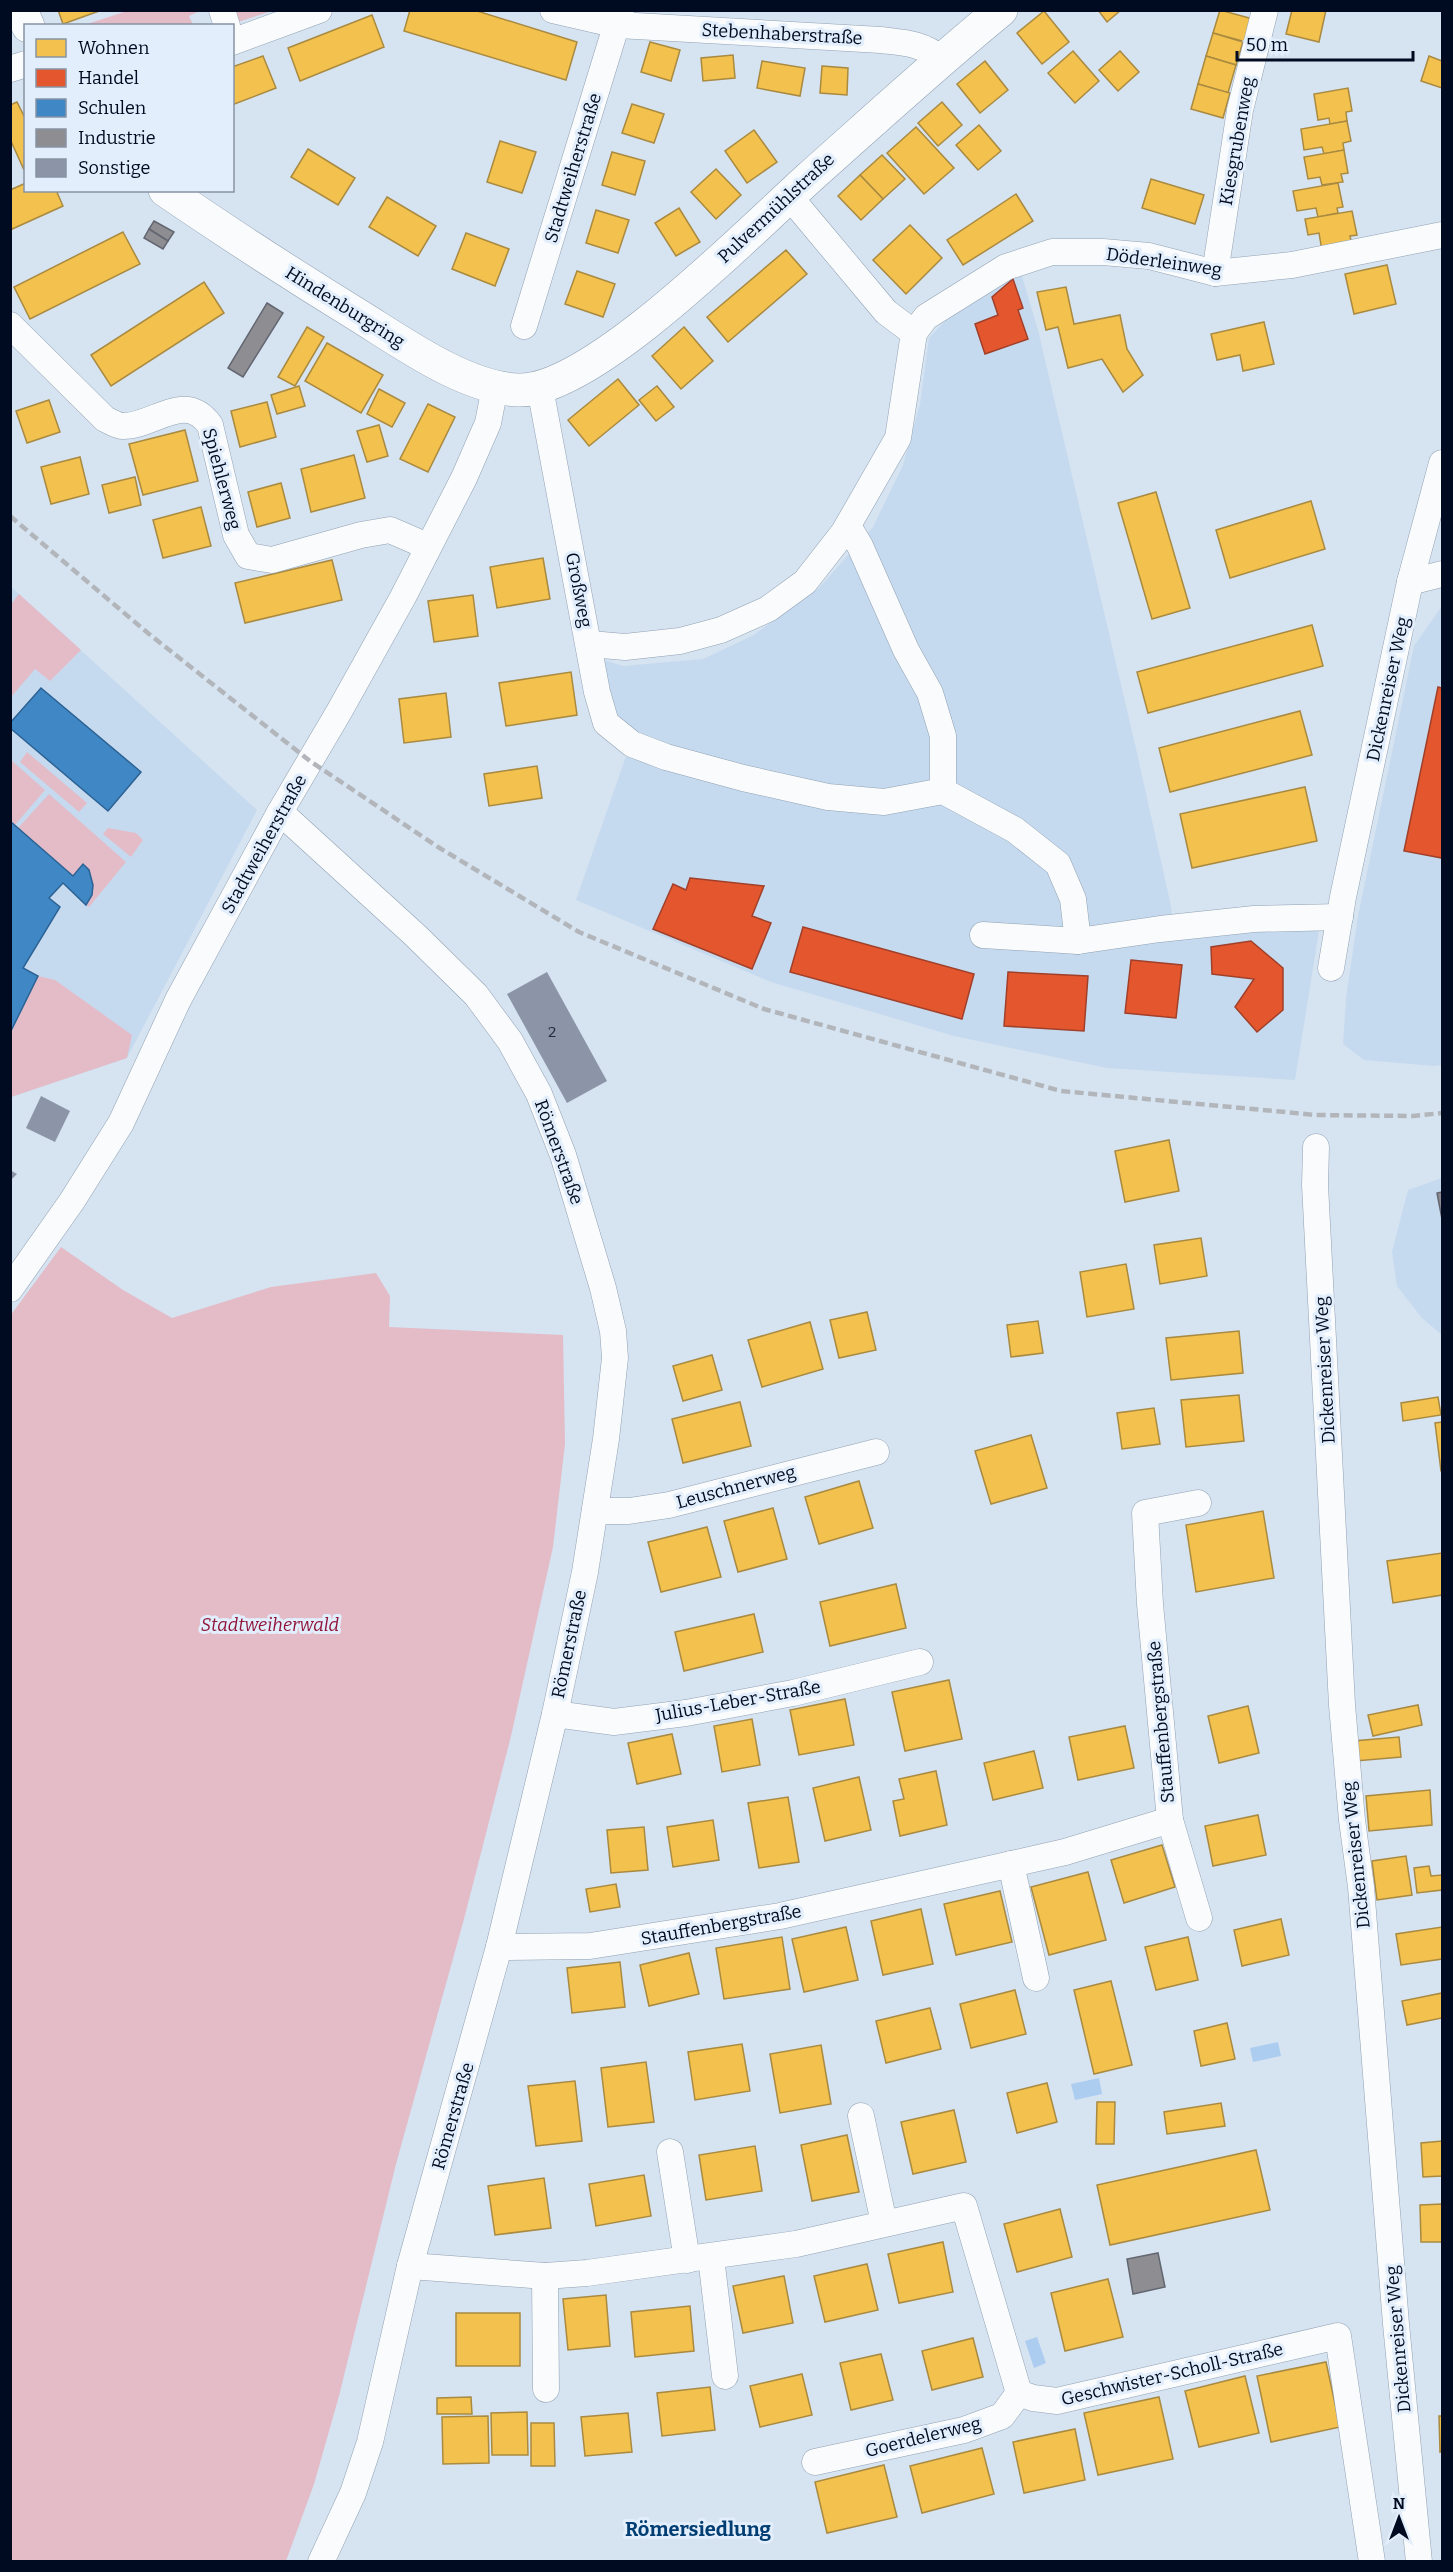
<svg xmlns="http://www.w3.org/2000/svg" width="1453" height="2572" font-family="Bitter,serif">
  <style>
    .built { fill: #c6daef }
    .green { fill: #e3bcc8 }
    .water { fill: #adcdf0 }
    .homes { fill: #f2c14e; stroke: #a98a40; stroke-width: 1.5 }
    .shops { fill: #e4572e; stroke: #a0402a; stroke-width: 1.5 }
    .schools { fill: #3f88c5; stroke: #2c6294; stroke-width: 1.5 }
    .industry { fill: #8d8d92; stroke: #636670; stroke-width: 1.5 }
    .building { fill: #8c95a7 }
    .lines { fill: none; stroke-linecap: round; stroke-linejoin: round }
    .street-casing { stroke: #91a1b2; stroke-width: 27 }
    .secondary-casing { stroke: #91a1b2; stroke-width: 34 }
    .street { stroke: #f9fbfd; stroke-width: 26 }
    .secondary { stroke: #f9fbfd; stroke-width: 33 }
    .rail { stroke: #b2b6bb; stroke-width: 4.5; stroke-dasharray: 9 4.5; stroke-linecap: butt }
    .labels { text-anchor: middle; dominant-baseline: central; stroke-width: 6; stroke-linejoin: round; paint-order: stroke }
    .number-label { font-size: 15px; fill: #232e42 }
    .street-label { font-size: 18px; fill: #000b21; stroke: #e2eefb }
    .park-label { font-size: 18px; font-style: italic; fill: #901337; stroke: #e2eefb }
    .neighbourhood-label { font-size: 20px; font-weight: bold; fill: #003d72; stroke: #e2eefb }
  </style>
  <rect width="100%" height="100%" fill="#d6e3f1"/>
  <g class="built">
    <polygon points="1021,273 1038,330 1137,753 1171,906 1175,939 1267,929 1319,931 1295,1080 1107,1068 954,1036 771,982 576,900 633,736 618,716 601,659 623,666 703,659 752,636 819,588 873,527 903,465 920,404 929,338 958,307"/>
    <polygon points="10,586 257,810 127,1058 11,1097"/>
    <polygon points="1442,606 1442,1065 1434,1066 1364,1060 1343,1044 1346,998 1358,916 1414,646"/>
    <polygon points="1442,1178 1442,1335 1422,1318 1397,1286 1392,1252 1408,1190"/>
  </g>
  <g class="green">
    <polygon points="127,11 127,10 200,11 189,16 193,25 84,25"/>
    <polygon points="234,11 272,11 238,22"/>
    <polygon points="19,594 81,650 50,681 35,669 11,697 11,604"/>
    <polygon points="27,752 87,803 79,812 20,762"/>
    <polygon points="11,760 45,790 15,825 11,821"/>
    <path d="M49 794 126 862 89 907 86 905C95 891 95 878 84 864L73 876 18 828Z"/>
    <polygon points="108,828 136,833 143,840 131,857 103,834"/>
    <polygon points="38,976 55,980 132,1035 127,1058 11,1097 11,1033"/>
    <polygon points="61,1247 123,1290 172,1318 271,1287 376,1273 390,1296 389,1327 563,1335 565,1444 553,1547 511,1736 464,1919 396,2164 339,2396 314,2484 286,2561 11,2561 10,1316"/>
  </g>
  <g class="water">
    <polygon points="1278,2042 1281,2056 1253,2062 1250,2048"/>
    <polygon points="1099,2078 1102,2094 1075,2100 1071,2084"/>
    <polygon points="1037,2337 1046,2363 1034,2368 1025,2341"/>
  </g>
  <g class="homes">
    <polygon points="58,10 102,10 63,24"/>
    <polygon points="410,10 474,10 577,42 566,80 404,31"/>
    <polygon points="1098,10 1121,10 1107,22"/>
    <polygon points="1220,10 1253,19 1246,42 1213,33"/>
    <polygon points="1292,10 1326,10 1319,42 1286,34"/>
    <polygon points="1044,11 1069,42 1042,64 1017,33"/>
    <polygon points="372,15 384,47 300,81 288,48"/>
    <polygon points="1213,33 1243,42 1236,65 1206,56"/>
    <polygon points="650,42 680,50 671,81 641,72"/>
    <polygon points="1073,51 1099,81 1075,103 1048,73"/>
    <polygon points="1120,51 1139,72 1118,91 1099,70"/>
    <polygon points="733,55 735,78 703,81 701,58"/>
    <polygon points="263,56 276,88 232,105 232,67"/>
    <polygon points="1206,56 1236,65 1228,93 1198,84"/>
    <polygon points="1429,56 1442,61 1442,88 1421,81"/>
    <polygon points="762,61 805,68 800,96 757,88"/>
    <polygon points="985,61 1008,90 980,113 957,84"/>
    <polygon points="822,66 848,68 847,95 820,93"/>
    <polygon points="1198,84 1230,93 1223,118 1191,109"/>
    <polygon points="1348,88 1352,111 1346,112 1347,121 1330,124 1329,118 1318,120 1314,94"/>
    <polygon points="17,102 26,120 24,170 10,139 10,105"/>
    <polygon points="942,102 962,125 938,146 918,123"/>
    <polygon points="632,104 664,114 654,143 622,133"/>
    <polygon points="1347,121 1351,141 1343,143 1344,150 1324,154 1322,147 1304,150 1301,129"/>
    <polygon points="979,125 1001,151 978,170 956,145"/>
    <polygon points="916,127 954,168 924,194 887,153"/>
    <polygon points="754,130 777,162 747,183 725,151"/>
    <polygon points="500,141 536,152 522,193 487,182"/>
    <polygon points="308,149 355,178 338,205 291,177"/>
    <polygon points="1344,150 1348,173 1341,174 1343,182 1322,185 1320,177 1308,179 1304,157"/>
    <polygon points="612,152 645,161 635,195 602,185"/>
    <polygon points="882,155 905,179 883,199 860,175"/>
    <polygon points="716,169 741,195 716,219 691,192"/>
    <polygon points="860,175 883,199 861,220 838,196"/>
    <polygon points="1151,179 1204,195 1195,224 1142,208"/>
    <polygon points="26,183 26,190 56,190 63,206 10,230 10,190"/>
    <polygon points="1338,183 1343,207 1337,208 1338,213 1318,217 1316,208 1297,211 1293,191"/>
    <polygon points="1016,194 1033,221 963,265 947,240"/>
    <polygon points="387,197 436,226 418,256 369,227"/>
    <polygon points="679,208 700,242 676,256 655,223"/>
    <polygon points="596,210 629,220 618,253 586,243"/>
    <polygon points="1352,211 1357,235 1350,236 1352,246 1322,251 1319,233 1308,235 1305,219"/>
    <polygon points="910,225 942,258 906,294 873,260"/>
    <polygon points="123,232 140,264 30,319 14,287"/>
    <polygon points="466,233 509,249 495,286 452,269"/>
    <polygon points="786,250 807,274 728,342 707,317"/>
    <polygon points="1387,265 1396,304 1354,314 1345,274"/>
    <polygon points="577,271 615,284 603,317 565,304"/>
    <polygon points="204,282 224,313 111,386 91,355"/>
    <polygon points="1066,287 1074,324 1120,315 1127,349 1143,375 1123,392 1102,359 1068,368 1058,327 1046,330 1037,292"/>
    <polygon points="1264,322 1274,364 1243,371 1240,355 1217,360 1211,334"/>
    <polygon points="307,327 324,337 295,386 278,377"/>
    <polygon points="684,327 713,361 681,389 652,356"/>
    <polygon points="327,343 383,375 361,413 305,381"/>
    <polygon points="618,379 639,405 589,446 568,420"/>
    <polygon points="299,386 305,406 277,414 271,395"/>
    <polygon points="657,386 674,407 656,421 639,400"/>
    <polygon points="379,389 405,403 392,427 367,414"/>
    <polygon points="49,400 60,432 27,443 16,411"/>
    <polygon points="267,402 276,437 240,447 231,411"/>
    <polygon points="428,404 455,417 428,472 400,459"/>
    <polygon points="379,425 388,456 367,462 357,431"/>
    <polygon points="185,430 198,481 143,495 129,444"/>
    <polygon points="354,455 365,498 311,512 301,469"/>
    <polygon points="80,457 89,494 51,504 41,467"/>
    <polygon points="135,477 141,505 109,513 102,485"/>
    <polygon points="281,483 290,518 257,527 248,492"/>
    <polygon points="1156,492 1190,608 1152,619 1118,503"/>
    <polygon points="1311,501 1325,549 1230,578 1216,530"/>
    <polygon points="201,507 211,546 163,558 153,520"/>
    <polygon points="543,558 550,599 497,608 490,567"/>
    <polygon points="332,560 342,600 245,623 235,583"/>
    <polygon points="473,595 478,636 434,642 428,601"/>
    <polygon points="1312,625 1323,666 1148,713 1137,672"/>
    <polygon points="571,672 577,715 506,726 499,683"/>
    <polygon points="446,693 451,737 404,743 399,699"/>
    <polygon points="1300,711 1312,755 1170,792 1159,748"/>
    <polygon points="537,766 542,798 489,806 484,774"/>
    <polygon points="1305,787 1317,841 1192,868 1180,814"/>
    <polygon points="1169,1140 1179,1191 1125,1202 1115,1151"/>
    <polygon points="1201,1238 1207,1276 1160,1284 1154,1245"/>
    <polygon points="1126,1264 1134,1309 1087,1317 1080,1272"/>
    <polygon points="867,1312 876,1350 839,1358 830,1320"/>
    <polygon points="1038,1321 1043,1353 1011,1357 1007,1325"/>
    <polygon points="810,1322 823,1369 762,1387 748,1340"/>
    <polygon points="1239,1331 1243,1373 1171,1380 1166,1338"/>
    <polygon points="712,1355 722,1390 683,1401 673,1366"/>
    <polygon points="1239,1395 1244,1441 1186,1447 1181,1400"/>
    <polygon points="1438,1397 1441,1415 1403,1421 1401,1403"/>
    <polygon points="740,1402 751,1446 683,1463 672,1419"/>
    <polygon points="1154,1408 1160,1444 1122,1449 1117,1413"/>
    <polygon points="1442,1422 1442,1471 1441,1471 1435,1423"/>
    <polygon points="1031,1435 1047,1488 991,1504 975,1451"/>
    <polygon points="859,1481 873,1528 819,1544 805,1497"/>
    <polygon points="773,1508 787,1559 738,1572 724,1521"/>
    <polygon points="1263,1511 1274,1578 1196,1592 1186,1525"/>
    <polygon points="707,1527 721,1577 661,1592 648,1542"/>
    <polygon points="1442,1553 1442,1595 1393,1603 1387,1561"/>
    <polygon points="896,1584 906,1628 830,1646 820,1602"/>
    <polygon points="754,1614 763,1652 684,1671 675,1632"/>
    <polygon points="949,1680 962,1739 905,1751 892,1692"/>
    <polygon points="845,1699 854,1745 799,1755 790,1710"/>
    <polygon points="1418,1705 1422,1725 1373,1736 1368,1715"/>
    <polygon points="1248,1706 1259,1753 1219,1763 1208,1716"/>
    <polygon points="752,1719 760,1765 722,1772 714,1726"/>
    <polygon points="1125,1726 1134,1768 1078,1780 1069,1737"/>
    <polygon points="672,1734 681,1774 637,1784 628,1743"/>
    <polygon points="1399,1737 1401,1757 1355,1761 1353,1741"/>
    <polygon points="1034,1751 1043,1788 993,1800 984,1763"/>
    <polygon points="936,1771 947,1825 900,1836 893,1801 904,1799 899,1779"/>
    <polygon points="859,1777 871,1830 825,1841 813,1788"/>
    <polygon points="1430,1790 1432,1825 1369,1831 1366,1796"/>
    <polygon points="788,1797 799,1862 759,1868 748,1803"/>
    <polygon points="1258,1815 1266,1855 1213,1866 1205,1826"/>
    <polygon points="713,1820 719,1860 673,1867 667,1827"/>
    <polygon points="644,1827 648,1870 611,1873 607,1830"/>
    <polygon points="1162,1845 1175,1887 1124,1903 1111,1860"/>
    <polygon points="1406,1856 1412,1895 1377,1900 1372,1861"/>
    <polygon points="1429,1866 1431,1876 1442,1875 1442,1890 1417,1893 1414,1868"/>
    <polygon points="1088,1872 1106,1940 1049,1955 1031,1887"/>
    <polygon points="616,1884 620,1907 590,1912 586,1889"/>
    <polygon points="1000,1891 1012,1942 956,1955 944,1904"/>
    <polygon points="921,1909 933,1964 883,1975 871,1921"/>
    <polygon points="1281,1919 1289,1955 1242,1966 1234,1930"/>
    <polygon points="846,1927 858,1980 804,1992 792,1939"/>
    <polygon points="1442,1927 1442,1959 1401,1965 1396,1934"/>
    <polygon points="782,1937 790,1989 724,1999 716,1948"/>
    <polygon points="1188,1937 1198,1980 1156,1990 1145,1947"/>
    <polygon points="689,1953 699,1994 649,2006 640,1965"/>
    <polygon points="620,1962 625,2007 572,2013 567,1968"/>
    <polygon points="1111,1981 1132,2065 1094,2074 1074,1990"/>
    <polygon points="1015,1990 1026,2034 971,2048 960,2004"/>
    <polygon points="1442,1993 1442,2018 1407,2025 1402,2001"/>
    <polygon points="930,2008 941,2049 886,2063 876,2021"/>
    <polygon points="1227,2023 1235,2059 1201,2066 1194,2031"/>
    <polygon points="742,2044 750,2091 695,2100 688,2052"/>
    <polygon points="821,2045 831,2104 780,2113 770,2054"/>
    <polygon points="646,2062 654,2122 608,2127 601,2068"/>
    <polygon points="575,2081 582,2141 536,2146 528,2086"/>
    <polygon points="1047,2083 1057,2122 1017,2133 1007,2093"/>
    <polygon points="1097,2102 1115,2102 1114,2144 1096,2144"/>
    <polygon points="1221,2103 1225,2126 1167,2134 1164,2112"/>
    <polygon points="954,2110 966,2162 913,2174 901,2122"/>
    <polygon points="847,2135 859,2192 812,2201 801,2145"/>
    <polygon points="1442,2141 1442,2176 1423,2177 1421,2143"/>
    <polygon points="755,2146 762,2191 706,2200 699,2155"/>
    <polygon points="1256,2150 1270,2210 1110,2245 1097,2185"/>
    <polygon points="644,2175 651,2216 596,2226 589,2184"/>
    <polygon points="544,2178 551,2228 495,2235 488,2186"/>
    <polygon points="1442,2204 1442,2242 1421,2242 1420,2205"/>
    <polygon points="1060,2209 1072,2257 1017,2272 1004,2224"/>
    <polygon points="943,2242 953,2292 899,2303 888,2254"/>
    <polygon points="867,2264 878,2310 825,2322 814,2276"/>
    <polygon points="784,2276 793,2323 743,2333 733,2286"/>
    <polygon points="1108,2279 1123,2337 1065,2351 1051,2293"/>
    <polygon points="606,2295 610,2346 568,2350 563,2299"/>
    <polygon points="690,2306 694,2351 635,2357 631,2312"/>
    <rect x="456" y="2313" width="64" height="53"/>
    <polygon points="973,2338 983,2377 932,2390 922,2351"/>
    <polygon points="881,2354 893,2400 851,2410 840,2363"/>
    <polygon points="1326,2362 1340,2427 1271,2442 1257,2376"/>
    <polygon points="802,2374 812,2415 760,2427 750,2386"/>
    <polygon points="1245,2376 1259,2433 1199,2447 1185,2391"/>
    <polygon points="710,2387 715,2430 662,2436 657,2393"/>
    <polygon points="471,2397 472,2414 437,2414 437,2398"/>
    <polygon points="1159,2397 1173,2459 1098,2475 1084,2413"/>
    <polygon points="527,2412 528,2455 492,2455 491,2413"/>
    <polygon points="628,2413 632,2452 585,2456 581,2417"/>
    <polygon points="488,2416 489,2463 443,2464 442,2417"/>
    <polygon points="1439,2416 1442,2416 1442,2451 1440,2452"/>
    <polygon points="531,2423 554,2423 555,2466 531,2466"/>
    <polygon points="1075,2429 1085,2480 1024,2493 1013,2442"/>
    <polygon points="982,2448 994,2494 922,2513 910,2466"/>
    <polygon points="884,2465 897,2517 827,2533 815,2482"/>
  </g>
  <g class="shops">
    <polygon points="1013,279 1023,308 1018,310 1028,339 985,354 975,324 998,315 992,297"/>
    <polygon points="1438,687 1442,688 1442,858 1404,851"/>
    <polygon points="690,878 764,886 752,916 771,923 752,969 653,929 673,884 686,890"/>
    <polygon points="803,927 974,974 962,1019 790,972"/>
    <polygon points="1251,941 1283,968 1283,1010 1257,1032 1235,1007 1254,979 1212,974 1211,947"/>
    <polygon points="1131,960 1182,965 1176,1018 1125,1013"/>
    <polygon points="1008,972 1088,976 1084,1031 1004,1026"/>
  </g>
  <g class="schools">
    <polygon points="41,688 141,772 108,811 10,728 10,723"/>
    <polygon points="10,821 73,876 83,864 89,870 93,885 92,895 86,905 63,883 49,898 60,907 23,968 38,976 10,1033"/>
  </g>
  <g class="industry">
    <polygon points="154,221 174,232 168,241 149,229"/>
    <polygon points="149,229 168,241 163,249 144,238"/>
    <polygon points="267,303 283,313 243,377 228,368"/>
    <polygon points="1442,1192 1442,1219 1437,1193"/>
    <polygon points="1158,2253 1165,2287 1133,2294 1127,2259"/>
  </g>
  <g class="building">
    <polygon points="547,972 607,1081 567,1103 507,994"/>
    <polygon points="41,1096 70,1111 55,1142 26,1128"/>
    <polygon points="10,1170 17,1174 10,1181"/>
  </g>
  <g class="lines">
    <g class="street-casing">
      <g id="street">
        <polyline points="222,10 227,26"/>
        <path d="M553 10 618 25 881 40C906 43 921 43 942 59"/>
        <polyline points="232,42 319,10"/>
        <polyline points="10,69 26,64"/>
        <polyline points="789,196 886,312 914,333"/>
        <polyline points="1215,273 1240,110 1265,10"/>
        <path d="M10 325 105 419C110 421 117 426 123 426 155 426 185 390 210 425L236 535 248 556 272 560 361 535 390 530 427 546"/>
        <polyline points="524,326 621,10"/>
        <polyline points="540,388 597,692 606,723 632,744 666,757 743,778 828,797 884,802 943,791 1015,830 1058,864 1073,899 1078,941"/>
        <polyline points="848,526 860,546 906,650 930,693 943,736 943,791"/>
        <polyline points="1410,582 1442,574"/>
        <polyline points="590,644 625,647 680,641 721,630 768,609 805,582 844,532 898,438 914,333 926,317 1006,267 1052,252 1103,252 1149,256 1215,273 1292,265 1442,235"/>
        <polyline points="280,812 416,936 476,995 510,1041 539,1094 563,1155 603,1288 613,1331 615,1358 606,1439 585,1572 555,1714 499,1947 410,2266 370,2442 353,2493 321,2562"/>
        <polyline points="983,935 1078,941 1160,929 1254,919 1340,917"/>
        <polyline points="1331,968 1343,897 1410,582 1442,463"/>
        <polyline points="1316,1147 1315,1185 1342,1705 1352,1820 1361,1887 1396,2324 1419,2562"/>
        <polyline points="10,1289 72,1201 121,1123 178,1000 280,812 340,710 403,597 464,478 488,423 495,387"/>
        <polyline points="595,1511 629,1511 669,1505 876,1452"/>
        <polyline points="555,1714 614,1722 686,1713 793,1693 920,1662"/>
        <polyline points="1170,1820 1199,1918"/>
        <polyline points="1011,1864 1036,1978"/>
        <polyline points="499,1947 590,1946 780,1916 1065,1852 1170,1820 1150,1604 1145,1513 1198,1503"/>
        <polyline points="861,2116 884,2223"/>
        <polyline points="670,2152 687,2260"/>
        <polyline points="711,2257 725,2376"/>
        <polyline points="410,2266 545,2276 587,2273 796,2244 964,2206 1019,2393 1033,2398 1057,2401 1338,2336 1372,2562"/>
        <polyline points="545,2276 546,2389"/>
        <polyline points="815,2462 964,2430 1002,2416 1019,2393"/>
      </g>
    </g>
    <g class="secondary-casing">
      <g id="secondary">
        <polyline points="21,10 28,26"/>
        <path d="M165 190C228 233 291 274 356 314 400 341 464 388 518 390 592 393 752 229 810 177 873 121 935 64 1001 10"/>
      </g>
    </g>
    <use href="#street" class="street"/>
    <use href="#secondary" class="secondary"/>
    <polyline class="rail" points="10,516 149,634 310,761 438,847 579,932 764,1009 1061,1091 1316,1115 1413,1116 1442,1113"/>
  </g>
  <g class="labels">
    <g class="number-label">
      <text x="552" y="1032">2</text>
    </g>
    <g class="street-label">
      <text transform="translate(782 34) rotate(3)">Stebenhaberstraße</text>
      <text transform="translate(1237 141) rotate(-80)">Kiesgrubenweg</text>
      <text transform="translate(573 168) rotate(-73)">Stadtweiherstraße</text>
      <text transform="translate(776 208) rotate(-43)">Pulvermühlstraße</text>
      <text transform="translate(1164 262) rotate(8)">Döderleinweg</text>
      <text transform="translate(345 307) rotate(32)">Hindenburgring</text>
      <text transform="translate(222 479) rotate(75)">Spiehlerweg</text>
      <text transform="translate(579 590) rotate(79)">Großweg</text>
      <text transform="translate(1388 689) rotate(-78)">Dickenreiser Weg</text>
      <text transform="translate(264 844) rotate(-61)">Stadtweiherstraße</text>
      <text transform="translate(559 1152) rotate(70)">Römerstraße</text>
      <text transform="translate(1325 1370) rotate(-93)">Dickenreiser Weg</text>
      <text transform="translate(736 1487) rotate(-15)">Leuschnerweg</text>
      <text transform="translate(569 1644) rotate(-78)">Römerstraße</text>
      <text transform="translate(738 1701) rotate(-10)">Julius-Leber-Straße</text>
      <text transform="translate(1161 1722) rotate(-95)">Stauffenbergstraße</text>
      <text transform="translate(1356 1855) rotate(-96)">Dickenreiser Weg</text>
      <text transform="translate(721 1925) rotate(-10)">Stauffenbergstraße</text>
      <text transform="translate(453 2116) rotate(-74)">Römerstraße</text>
      <text transform="translate(1398 2339) rotate(-95)">Dickenreiser Weg</text>
      <text transform="translate(1172 2374) rotate(-13)">Geschwister-Scholl-Straße</text>
      <text transform="translate(923 2437) rotate(-14)">Goerdelerweg</text>
    </g>
    <g class="park-label">
      <text x="270" y="1625">Stadtweiherwald</text>
    </g>
    <g class="neighbourhood-label">
      <text x="698" y="2529">Römersiedlung</text>
    </g>
  </g>
  <rect width="1453" height="2572" fill="none" stroke="#000b21" stroke-width="24"/>
  <rect x="24" y="24" width="210" height="168" fill="#e2eefb" stroke="#8893a4" stroke-width="1.5"/>
  <rect x="36" y="39" width="30" height="18" fill="#f2c14e" stroke="#8893a4" stroke-width="1.5"/>
  <text x="78" y="54" font-size="18" fill="#000b21">Wohnen</text>
  <rect x="36" y="69" width="30" height="18" fill="#e4572e" stroke="#8893a4" stroke-width="1.5"/>
  <text x="78" y="84" font-size="18" fill="#000b21">Handel</text>
  <rect x="36" y="99" width="30" height="18" fill="#3f88c5" stroke="#8893a4" stroke-width="1.5"/>
  <text x="78" y="114" font-size="18" fill="#000b21">Schulen</text>
  <rect x="36" y="129" width="30" height="18" fill="#8d8d92" stroke="#8893a4" stroke-width="1.5"/>
  <text x="78" y="144" font-size="18" fill="#000b21">Industrie</text>
  <rect x="36" y="159" width="30" height="18" fill="#8c95a7" stroke="#8893a4" stroke-width="1.5"/>
  <text x="78" y="174" font-size="18" fill="#000b21">Sonstige</text>
  <g transform="translate(1399 2518)" stroke="#e2eefb" stroke-width="4.5" paint-order="stroke">
  <path d="M0-4.5L10 22L0 15L-10 22Z" fill="#000b21"/>
  <text y="-9" font-size="16" font-weight="bold" text-anchor="middle" fill="#000b21">N</text>
  </g>
  <path d="M1237 51v9h176v-9" fill="none" stroke="#000b21" stroke-width="3"/>
  <text x="1246" y="51" font-size="18" fill="#000b21" stroke="#e2eefb" stroke-width="4.5" paint-order="stroke">50 m</text>
</svg>
